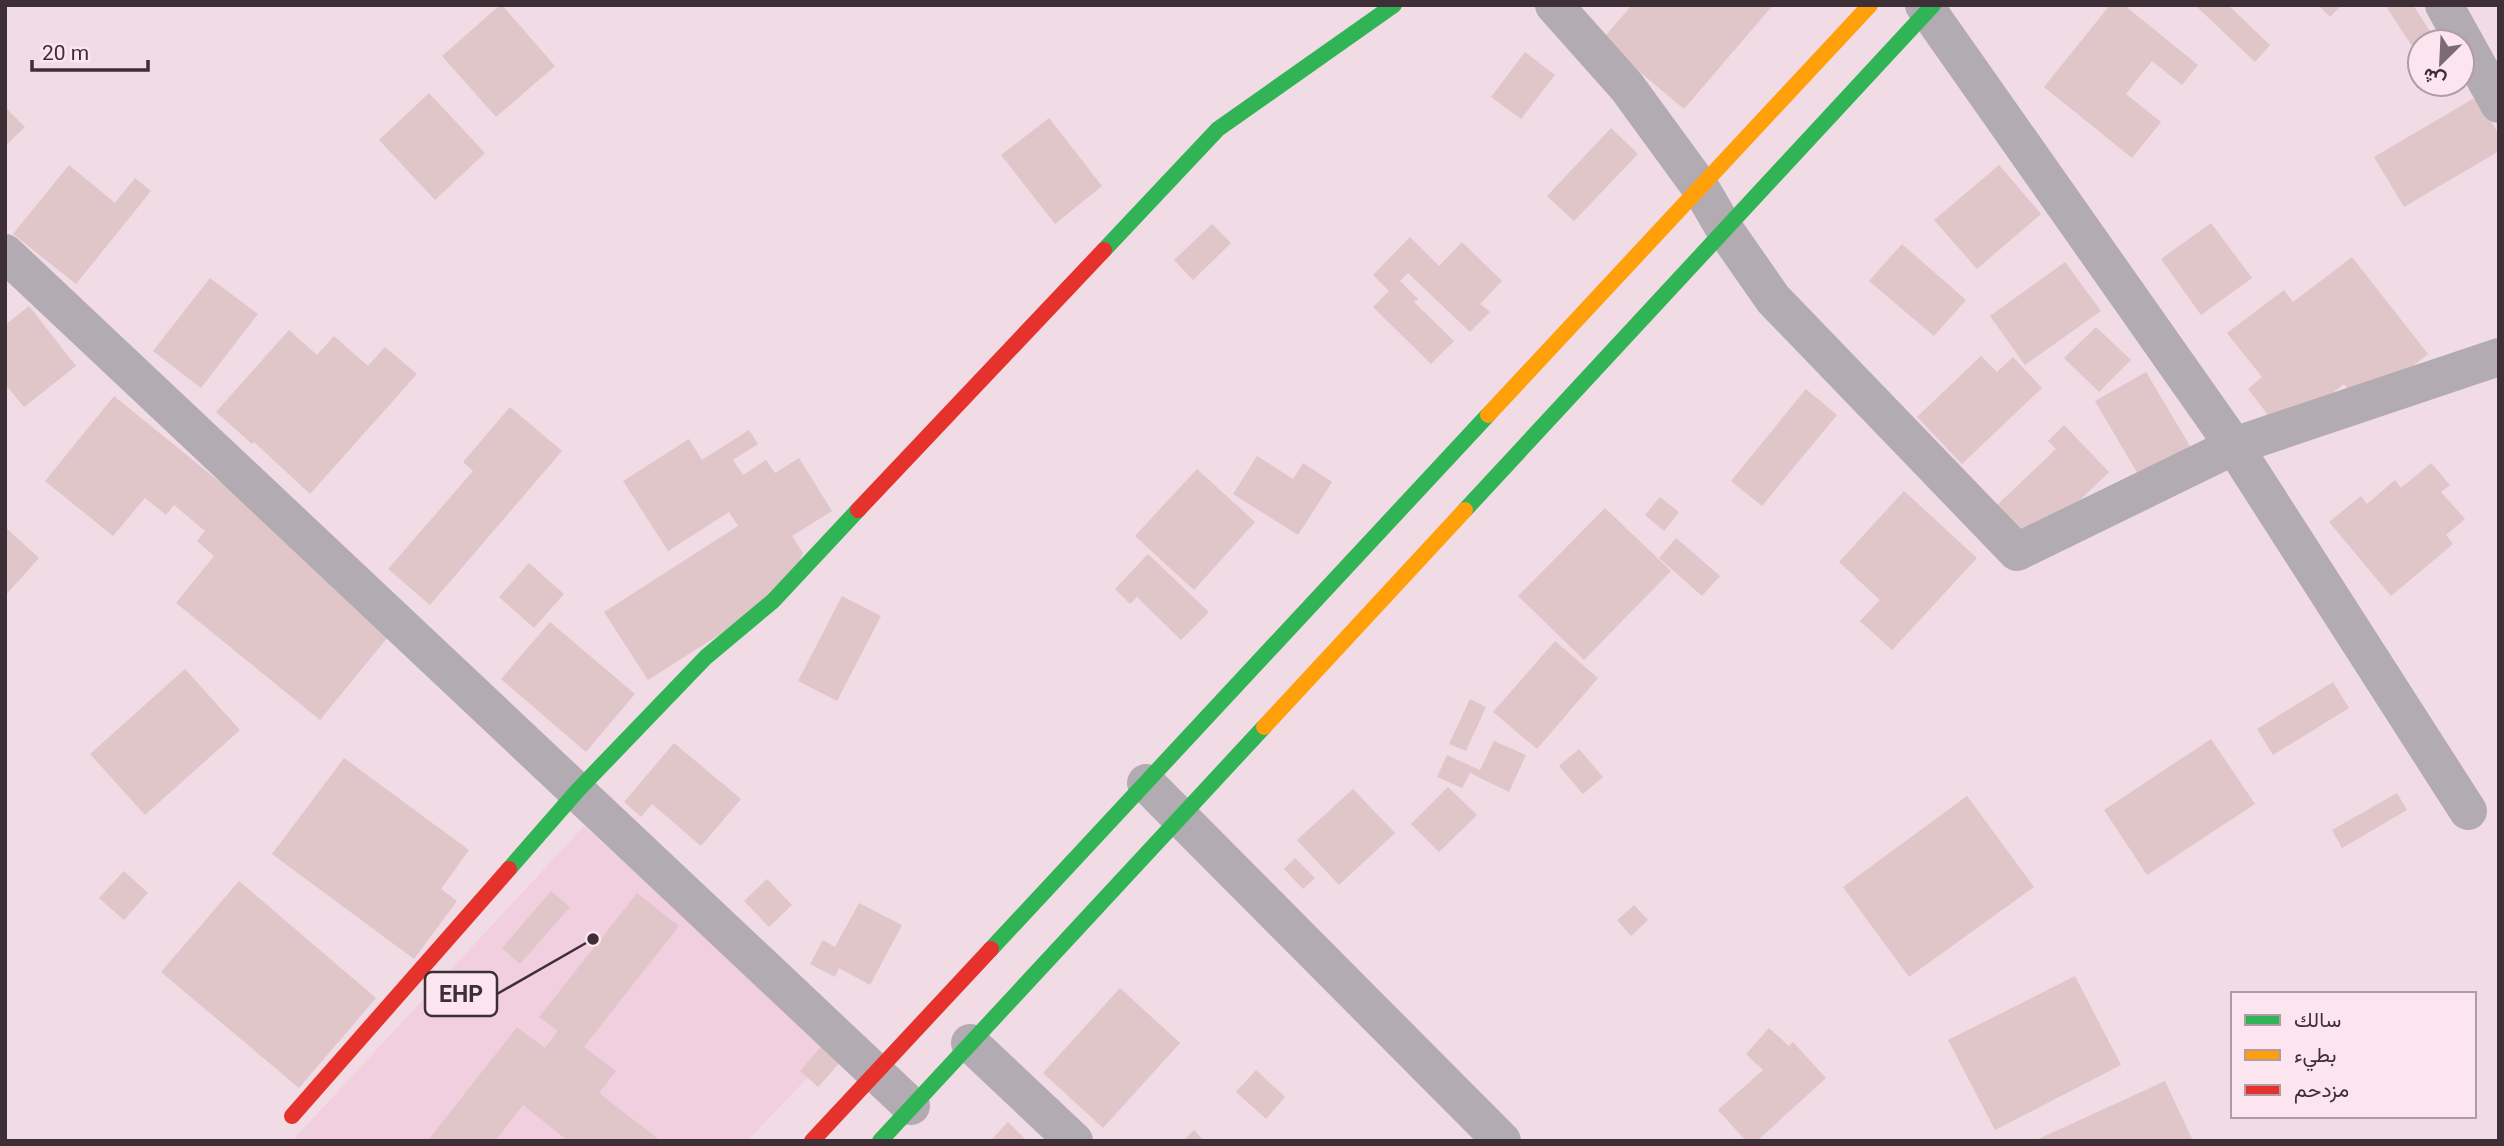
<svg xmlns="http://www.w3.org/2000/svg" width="2504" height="1146" font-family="Roboto,Vazirmatn,sans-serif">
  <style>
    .built { fill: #f2cfdf }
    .building { fill: #e0c6c9 }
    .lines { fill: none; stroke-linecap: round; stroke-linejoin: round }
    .street { stroke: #b2acb2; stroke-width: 38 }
    .fast { stroke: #30b455; stroke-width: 16 }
    .slow { stroke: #ff9f0a; stroke-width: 16 }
    .jam { stroke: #e5322d; stroke-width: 16 }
    .leader { fill: none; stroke: #3e2f36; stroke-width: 2.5 }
    .callout-dot { fill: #3e2f36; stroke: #fce5ef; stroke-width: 2.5 }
    .callout { fill: #fce5ef; stroke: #3e2f36; stroke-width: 2.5 }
    .callout-label { font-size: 23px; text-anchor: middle; font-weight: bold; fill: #3e2f36 }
  </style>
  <rect width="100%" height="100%" fill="#f1dbe5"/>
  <polygon class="built" points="584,826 832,1052 747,1141 292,1141"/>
  <g class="building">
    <polygon points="500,5 502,5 555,66 496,117 442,56"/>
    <polygon points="1632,5 1773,5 1684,109 1602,40"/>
    <polygon points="2110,5 2124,5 2198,65 2182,85 2152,61 2126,94 2161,122 2132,158 2044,87"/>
    <polygon points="2195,5 2228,5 2270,45 2255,62"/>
    <polygon points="2318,5 2342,5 2330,17"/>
    <polygon points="2391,5 2413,5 2433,36 2425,42 2420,42 2420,45 2414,49 2387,8"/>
    <polygon points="1525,52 1555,75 1521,119 1491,97"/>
    <polygon points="429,93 485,153 435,200 379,140"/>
    <polygon points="2476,97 2499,134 2499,151 2404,207 2374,157"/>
    <polygon points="5,107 25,127 5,146"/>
    <polygon points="1049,118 1102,186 1055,224 1001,155"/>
    <polygon points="1611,128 1638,154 1574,221 1547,196"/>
    <polygon points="69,165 115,203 135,178 151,191 76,284 13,234"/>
    <polygon points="1999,165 2041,214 1977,269 1934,220"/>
    <polygon points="2211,223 2252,278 2201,315 2161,259"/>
    <polygon points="1212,224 1231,243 1193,280 1174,260"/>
    <polygon points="1410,237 1439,266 1462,242 1502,281 1480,304 1490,312 1470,332 1408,273 1400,281 1418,299 1414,302 1454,341 1431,364 1373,307 1389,291 1373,275"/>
    <polygon points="1902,244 1966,300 1934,336 1869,281"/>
    <polygon points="2352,257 2428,354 2362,406 2344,384 2282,433 2248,389 2262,377 2227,333 2284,290 2293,302"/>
    <polygon points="2065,262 2101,311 2025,365 1990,316"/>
    <polygon points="210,278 258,314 201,388 153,351"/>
    <polygon points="29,306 76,366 24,407 5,384 5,325"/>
    <polygon points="2096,327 2131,360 2099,392 2064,358"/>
    <polygon points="289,330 317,355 334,336 368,366 385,347 417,374 310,494 254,442 252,444 216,412"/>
    <polygon points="1981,356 1997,372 2013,357 2042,388 1962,464 1917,417"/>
    <polygon points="2146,372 2193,451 2142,481 2095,401"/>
    <polygon points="1806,389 1837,415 1762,506 1731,481"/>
    <polygon points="114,396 397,626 320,720 176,603 214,556 197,541 205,531 174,505 166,515 145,498 113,536 45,481"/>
    <polygon points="510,407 562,451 430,605 388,569 473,471 463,462"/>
    <polygon points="2064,425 2109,472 2035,544 1997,505 2056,449 2048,441"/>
    <polygon points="749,430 758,444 733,460 743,475 766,460 775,473 799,458 832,511 792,536 803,553 788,591 648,680 604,612 738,526 729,512 668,551 623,481 689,439 702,460"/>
    <polygon points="1257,456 1293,479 1303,463 1332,482 1298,535 1233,494"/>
    <polygon points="2431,463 2450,485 2441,492 2465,519 2446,535 2453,544 2391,596 2329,522 2361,496 2367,504 2395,480 2401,488"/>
    <polygon points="1197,469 1255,522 1194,590 1135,536"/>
    <polygon points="1904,491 1977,558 1892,650 1860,621 1880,600 1839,562"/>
    <polygon points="1660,497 1679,512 1664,531 1645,515"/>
    <polygon points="1605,508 1671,571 1584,660 1518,596"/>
    <polygon points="5,527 39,558 5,596"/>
    <polygon points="1676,538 1720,576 1702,596 1659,558"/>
    <polygon points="1148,554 1209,612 1181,640 1137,597 1130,604 1115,589"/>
    <polygon points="529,563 564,594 534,628 499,597"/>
    <polygon points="842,596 881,616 837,701 798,681"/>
    <polygon points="550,622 635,694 586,752 501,679"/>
    <polygon points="1555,641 1598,678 1537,749 1493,712"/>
    <polygon points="185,669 240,730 145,815 90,754"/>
    <polygon points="2333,682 2349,708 2273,755 2257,729"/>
    <polygon points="1470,699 1486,707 1466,751 1449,744"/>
    <polygon points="2211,739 2255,804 2147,875 2104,810"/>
    <polygon points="1494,741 1526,755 1509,792 1470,773 1462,788 1437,777 1447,755 1480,770"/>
    <polygon points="674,743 741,799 701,846 652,804 641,817 624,802"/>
    <polygon points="1579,749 1603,777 1583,794 1559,766"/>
    <polygon points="344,758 469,850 441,889 457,901 414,959 272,854"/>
    <polygon points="1448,787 1477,815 1439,852 1411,824"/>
    <polygon points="1353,789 1395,833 1339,885 1297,840"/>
    <polygon points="2397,793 2407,810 2342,848 2332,830"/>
    <polygon points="1967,796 2034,887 1909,977 1843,887"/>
    <polygon points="1295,858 1315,878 1303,889 1284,869"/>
    <polygon points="124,871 148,893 124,920 99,898"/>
    <polygon points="767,879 792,905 769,927 744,901"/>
    <polygon points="239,881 376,998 299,1088 161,972"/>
    <polygon points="551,891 570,907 520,964 502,948"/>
    <polygon points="637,893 679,926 584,1047 616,1071 599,1093 661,1141 568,1141 523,1105 495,1141 429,1139 517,1027 545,1048 558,1031 539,1017"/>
    <polygon points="859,903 902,925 870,985 839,968 835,977 810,964 823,940 835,947"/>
    <polygon points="1634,905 1648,920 1631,936 1617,920"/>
    <polygon points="2075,976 2121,1065 1995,1130 1948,1040"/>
    <polygon points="1120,988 1180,1043 1103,1128 1043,1073"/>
    <polygon points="1769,1028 1789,1046 1793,1042 1826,1078 1757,1141 1746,1141 1718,1110 1763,1070 1746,1054"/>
    <polygon points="824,1043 843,1059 818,1087 800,1071"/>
    <polygon points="1256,1070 1285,1097 1266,1119 1236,1092"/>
    <polygon points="2165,1081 2193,1141 2034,1141"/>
    <polygon points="1008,1122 1027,1141 990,1141"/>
    <polygon points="1194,1130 1204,1141 1183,1141"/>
  </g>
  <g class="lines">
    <g class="street">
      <polyline points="1554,5 1627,87 1700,187 1725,230 1773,299 2017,552 2234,446 2499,357"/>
      <polyline points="1924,5 2234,446 2468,811"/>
      <polyline points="2444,5 2499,104"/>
      <polyline points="5,253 911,1106"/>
      <polyline points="1146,783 1502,1141"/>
      <polyline points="970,1043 1074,1141"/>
    </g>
    <g class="fast">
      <polyline points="1104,250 1218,129 1394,5"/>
      <polyline points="1465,510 1933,5"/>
      <polyline points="509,869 578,790 706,657 773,601 858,510"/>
      <polyline points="991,949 1488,415"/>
      <polyline points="880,1141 1264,727"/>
    </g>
    <g class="slow">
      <polyline points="1488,415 1870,5"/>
      <polyline points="1264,727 1465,510"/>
    </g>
    <g class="jam">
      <polyline points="858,510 1104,250"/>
      <polyline points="292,1116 509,869"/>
      <polyline points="812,1141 991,949"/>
    </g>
  </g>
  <path class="leader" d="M593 939L497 994"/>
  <circle class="callout-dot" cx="593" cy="939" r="7"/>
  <rect class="callout" x="425" y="972" width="72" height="44" rx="7"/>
  <g class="callout-label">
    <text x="461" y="1002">EHP</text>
  </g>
  <rect width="2504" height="1146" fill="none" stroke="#3e2f36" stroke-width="14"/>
  <rect x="2231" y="992" width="245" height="126" fill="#fce5ef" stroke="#b09ca5" stroke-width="2"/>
  <rect x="2245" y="1015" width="35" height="10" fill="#30b455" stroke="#b09ca5" stroke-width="2"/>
  <text x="2294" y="1027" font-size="21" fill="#3e2f36">سالك</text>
  <rect x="2245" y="1050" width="35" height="10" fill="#ff9f0a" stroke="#b09ca5" stroke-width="2"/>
  <text x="2294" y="1062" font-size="21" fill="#3e2f36">بطيء</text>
  <rect x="2245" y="1085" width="35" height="10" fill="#e5322d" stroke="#b09ca5" stroke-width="2"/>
  <text x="2294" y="1097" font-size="21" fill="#3e2f36">مزدحم</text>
  <g transform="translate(2441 63) rotate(204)"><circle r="33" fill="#fce5ef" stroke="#b09ca5" stroke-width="2"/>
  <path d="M0-5L12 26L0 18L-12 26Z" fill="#7d6b73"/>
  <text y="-10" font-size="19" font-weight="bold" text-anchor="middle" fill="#3e2f36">ش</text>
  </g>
  <path d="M32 60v10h116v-10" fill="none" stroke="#3e2f36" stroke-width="3.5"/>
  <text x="42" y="60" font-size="21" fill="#3e2f36" stroke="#fce5ef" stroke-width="5" paint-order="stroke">20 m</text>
</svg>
